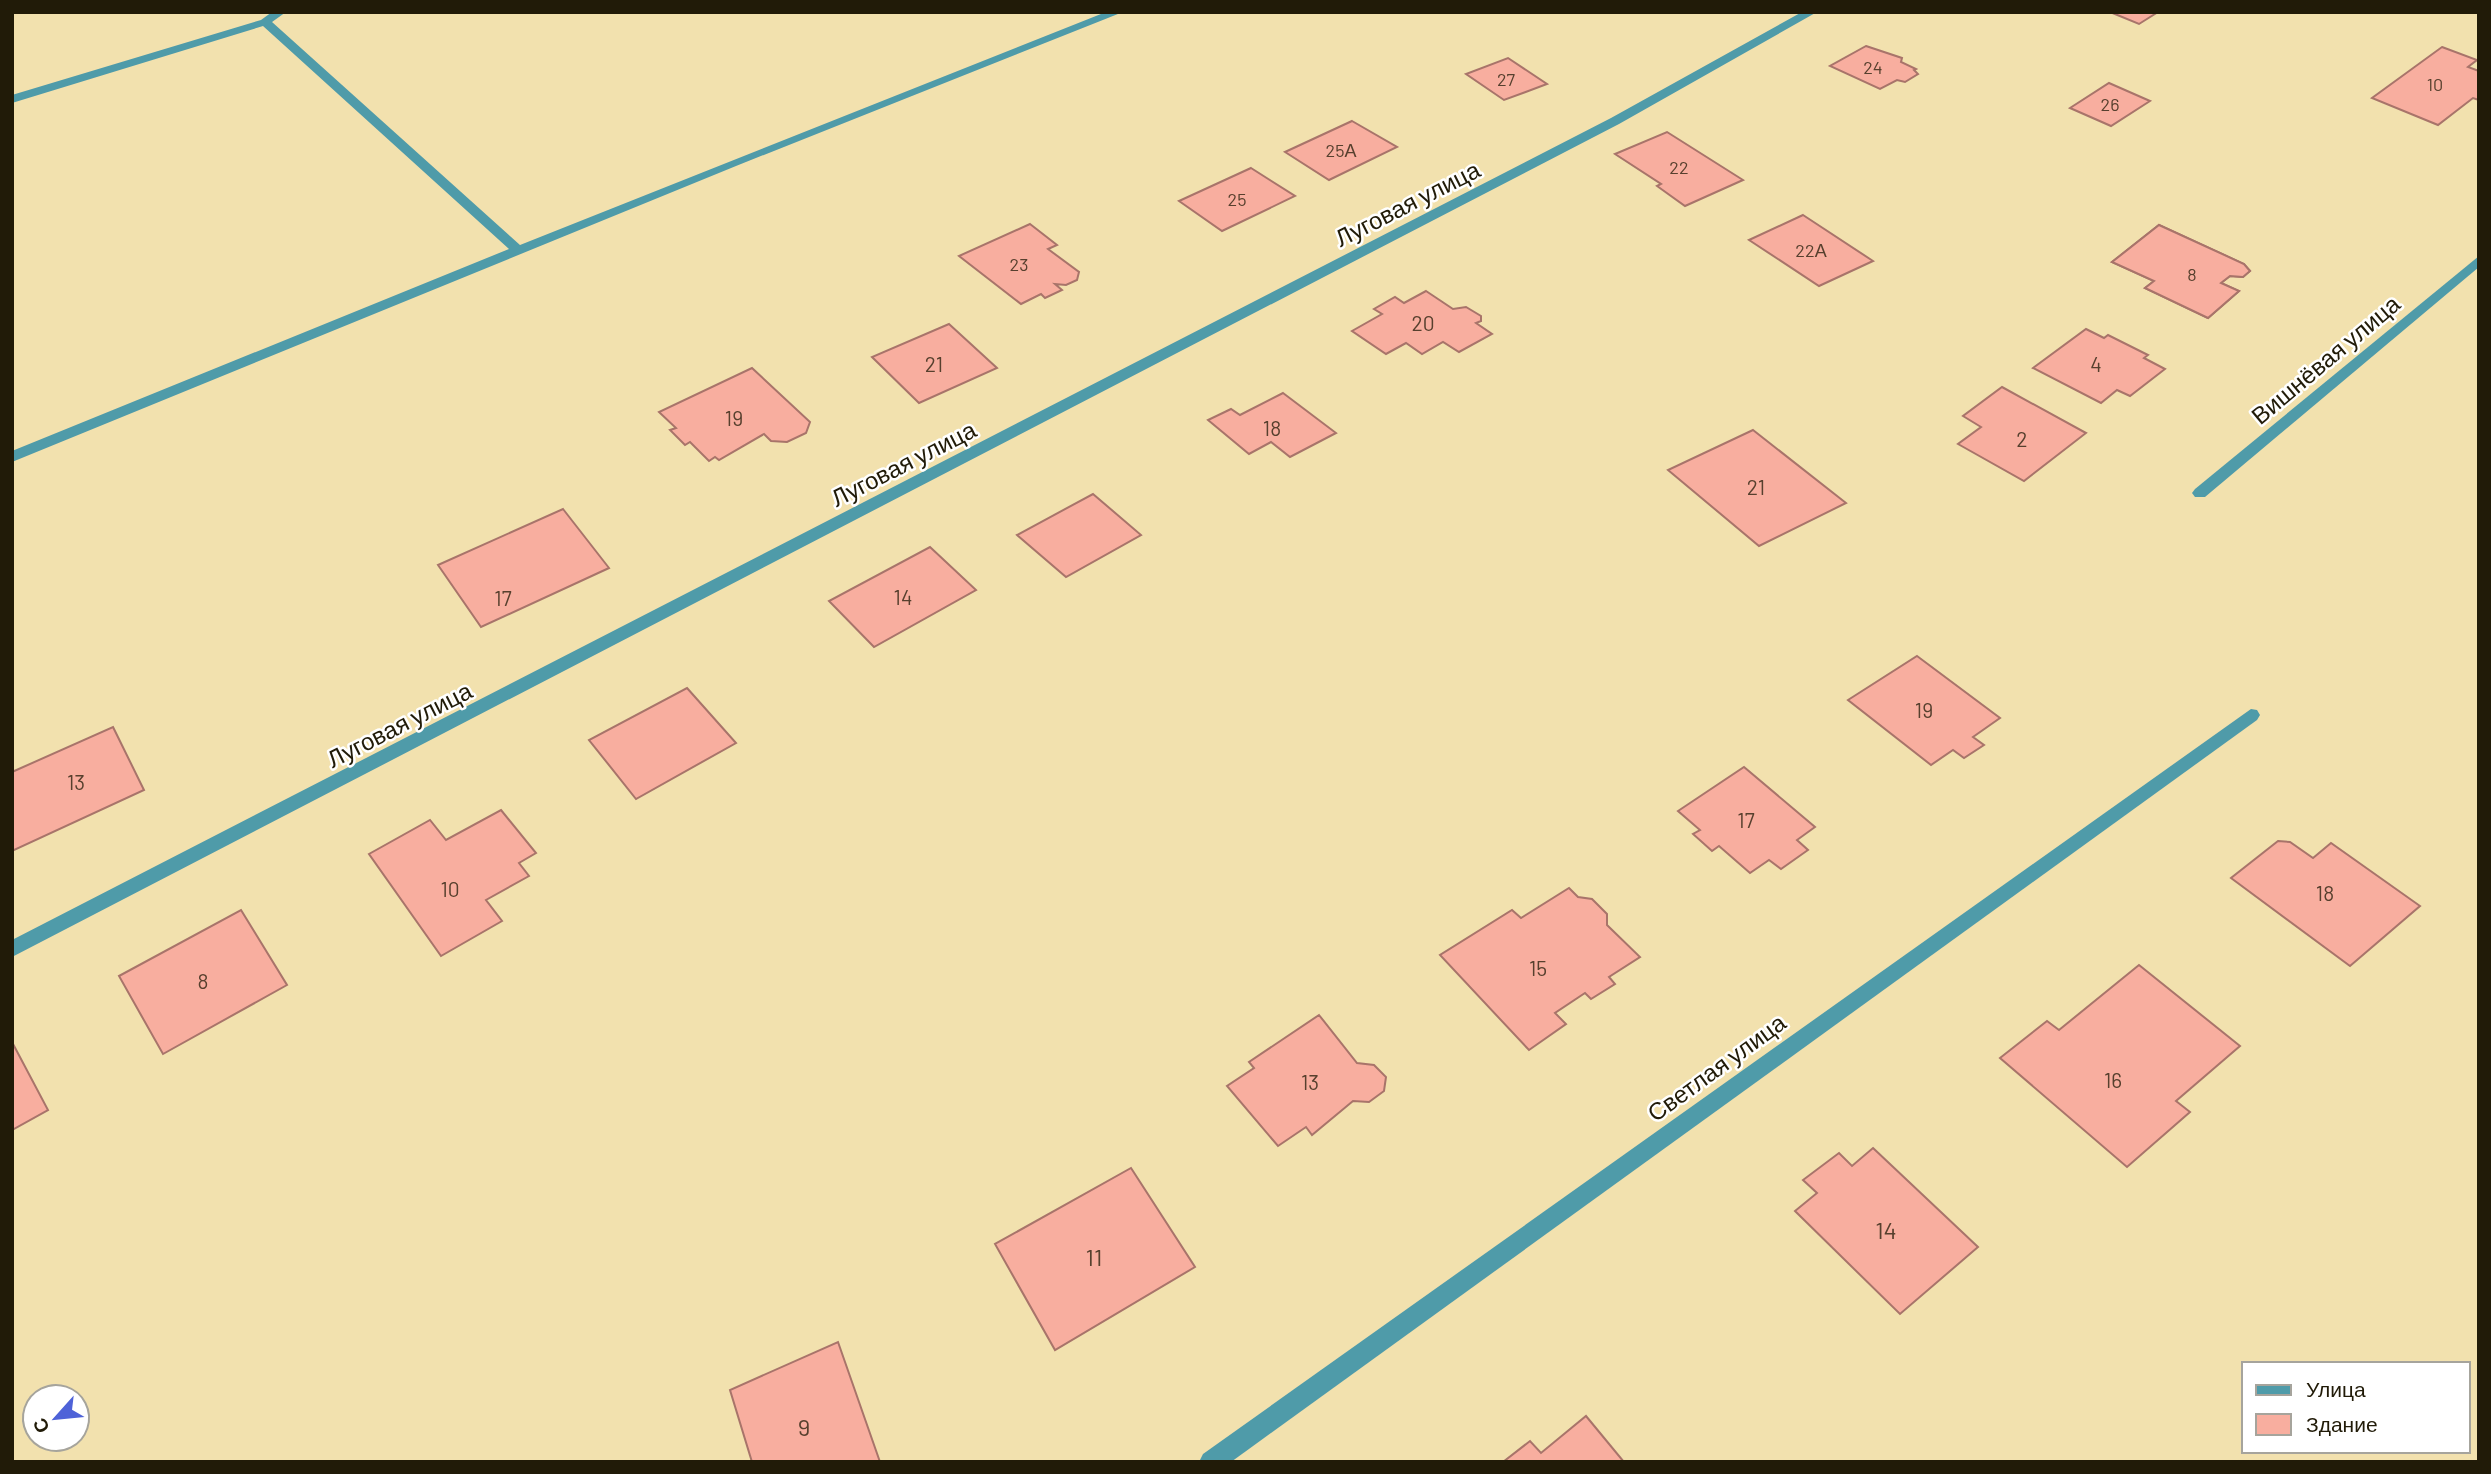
<svg xmlns="http://www.w3.org/2000/svg" width="2491" height="1474" font-family="Barlow,sans-serif">
  <style>
    .building { fill: #f8ae9f; stroke: #a8746a; stroke-width: 2 }
    .lines { fill: none; stroke-linecap: round; stroke-linejoin: round }
    .minor { fill: #4f9ba9; fill-rule: evenodd }
    .labels { text-anchor: middle; dominant-baseline: central; stroke-width: 5; stroke-linejoin: round; paint-order: stroke }
    .far-number-label { font-size: 18px; fill: #57402e }
    .number-label { font-size: 21px; fill: #57402e }
    .street-label { font-size: 24px; fill: #211b08; stroke: #fff }
    .near-number-label { font-size: 24px; fill: #57402e }
  </style>
  <rect width="100%" height="100%" fill="#f2e1ae"/>
  <g class="building">
    <polygon points="2110,12 2158,12 2139,24"/>
    <polygon points="1866,46 1902,58 1901,62 1916,69 1914,70 1918,74 1905,82 1897,80 1880,89 1830,66"/>
    <polygon points="2442,47 2477,60 2468,67 2479,71 2479,100 2473,98 2438,125 2372,98"/>
    <polygon points="1508,58 1547,84 1504,100 1466,74"/>
    <polygon points="2109,83 2150,101 2111,126 2070,108"/>
    <polygon points="1352,121 1397,147 1329,180 1285,152"/>
    <polygon points="1667,132 1743,180 1685,206 1657,186 1661,184 1615,154"/>
    <polygon points="1251,168 1295,196 1222,231 1179,201"/>
    <polygon points="1803,215 1873,261 1819,286 1749,240"/>
    <polygon points="1030,224 1057,245 1048,249 1079,272 1077,280 1066,285 1055,284 1062,290 1045,298 1041,294 1021,304 959,256"/>
    <polygon points="2159,225 2244,264 2250,271 2243,277 2230,276 2221,283 2239,291 2208,318 2145,288 2154,281 2112,262"/>
    <polygon points="2159,225 2244,264 2250,271 2243,277 2230,276 2221,283 2239,291 2208,318 2145,288 2154,281 2112,262"/>
    <polygon points="1426,291 1453,309 1466,307 1481,316 1481,321 1476,323 1492,334 1459,352 1443,342 1422,354 1406,343 1386,354 1352,331 1382,314 1374,309 1395,297 1404,303"/>
    <polygon points="949,324 997,368 919,403 872,357"/>
    <polygon points="2086,329 2104,338 2108,335 2148,355 2144,358 2165,369 2130,396 2117,390 2101,403 2033,368"/>
    <polygon points="752,368 810,422 806,433 787,442 771,441 764,434 719,460 715,457 709,461 690,442 685,445 670,430 676,428 659,412"/>
    <polygon points="2002,387 2086,433 2024,481 1958,444 1981,427 1963,416"/>
    <polygon points="1283,393 1336,433 1290,457 1271,442 1249,454 1208,420 1231,409 1240,415"/>
    <polygon points="1753,430 1846,503 1759,546 1668,470"/>
    <polygon points="1093,494 1141,535 1066,577 1017,535"/>
    <polygon points="563,509 609,568 481,627 438,565"/>
    <polygon points="930,547 976,590 874,647 829,601"/>
    <polygon points="1917,656 2000,718 1973,737 1984,745 1964,758 1953,750 1931,765 1848,700"/>
    <polygon points="687,688 736,743 636,799 589,740"/>
    <polygon points="113,727 144,790 12,851 12,772"/>
    <polygon points="1744,767 1815,827 1797,840 1808,850 1781,869 1769,860 1750,873 1719,846 1712,851 1693,834 1700,830 1678,811"/>
    <polygon points="501,810 536,853 519,863 529,876 486,900 502,921 441,956 369,854 430,820 446,840"/>
    <polygon points="2278,841 2290,842 2313,858 2331,843 2420,906 2350,966 2231,878"/>
    <polygon points="1569,888 1578,897 1592,899 1607,914 1607,925 1640,957 1609,977 1615,984 1591,999 1585,993 1555,1013 1566,1024 1529,1050 1440,955 1512,910 1521,918"/>
    <polygon points="241,910 287,985 163,1054 119,976"/>
    <polygon points="2139,965 2240,1046 2176,1101 2190,1112 2127,1167 2000,1058 2047,1021 2059,1030"/>
    <polygon points="1319,1015 1357,1063 1374,1065 1386,1077 1384,1091 1369,1102 1353,1101 1312,1135 1306,1127 1278,1146 1227,1086 1254,1068 1249,1062"/>
    <polygon points="12,1042 48,1110 12,1130"/>
    <polygon points="1873,1148 1978,1247 1900,1314 1795,1211 1817,1193 1803,1180 1839,1153 1852,1166"/>
    <polygon points="1131,1168 1195,1267 1055,1350 995,1244"/>
    <polygon points="838,1342 880,1462 752,1462 730,1390"/>
    <polygon points="1586,1416 1624,1462 1503,1462 1530,1441 1541,1453"/>
  </g>
  <g class="lines">
    <g class="minor">
      <polygon points="272,12 286,12 272,22 520,245 1106,12 1123,12 736,166 12,462 12,451 509,249 263,26 12,103 12,95 261,20"/>
      <polygon points="1802,12 1817,12 1619,124 12,957 12,940 1611,118"/>
      <polygon points="2479,256 2479,267 2205,497 2195,497 2192,493 2195,489"/>
      <polygon points="2251,709 2257,710 2260,715 2257,720 1231,1462 1199,1462 1203,1454"/>
    </g>
  </g>
  <g class="labels">
    <g class="far-number-label">
      <text x="1873" y="67">24</text>
      <text x="1506" y="79">27</text>
      <text x="2435" y="84">10</text>
      <text x="2110" y="104">26</text>
      <text x="1341" y="150">25А</text>
      <text x="1679" y="167">22</text>
      <text x="1237" y="199">25</text>
      <text x="1811" y="250">22А</text>
      <text x="1019" y="264">23</text>
      <text x="2192" y="274">8</text>
    </g>
    <g class="number-label">
      <text x="1423" y="322">20</text>
      <text x="934" y="363">21</text>
      <text x="2096" y="363">4</text>
      <text x="734" y="417">19</text>
      <text x="1272" y="427">18</text>
      <text x="2022" y="438">2</text>
      <text x="1756" y="486">21</text>
      <text x="903" y="596">14</text>
      <text x="503" y="597">17</text>
      <text x="1924" y="709">19</text>
      <text x="76" y="781">13</text>
      <text x="1746" y="819">17</text>
      <text x="450" y="888">10</text>
      <text x="2325" y="892">18</text>
      <text x="1538" y="967">15</text>
      <text x="203" y="980">8</text>
      <text x="2113" y="1079">16</text>
      <text x="1310" y="1081">13</text>
    </g>
    <g class="street-label">
      <text transform="translate(1407 203) rotate(-27)">Луговая улица</text>
      <text transform="translate(2325 359) rotate(-40)">Вишнёвая улица</text>
      <text transform="translate(903 463) rotate(-27)">Луговая улица</text>
      <text transform="translate(399 724) rotate(-27)">Луговая улица</text>
      <text transform="translate(1716 1067) rotate(-36)">Светлая улица</text>
    </g>
    <g class="near-number-label">
      <text x="1886" y="1229">14</text>
      <text x="1094" y="1256">11</text>
      <text x="804" y="1426">9</text>
    </g>
  </g>
  <rect width="2491" height="1474" fill="none" stroke="#211b08" stroke-width="28"/>
  <rect x="2242" y="1362" width="228" height="91" fill="#ffffff" stroke="#a6a49c" stroke-width="2"/>
  <rect x="2256" y="1385" width="35" height="10" fill="#4f9ba9" stroke="#a6a49c" stroke-width="2"/>
  <text x="2306" y="1397" font-size="21" fill="#211b08">Улица</text>
  <rect x="2256" y="1414" width="35" height="21" fill="#f8ae9f" stroke="#a6a49c" stroke-width="2"/>
  <text x="2306" y="1432" font-size="21" fill="#211b08">Здание</text>
  <g transform="translate(56 1418) rotate(243)"><circle r="33" fill="#ffffff" stroke="#a6a49c" stroke-width="2"/>
  <path d="M0-5L12 26L0 18L-12 26Z" fill="#4e62d8"/>
  <text y="-10" font-size="19" font-weight="bold" text-anchor="middle" fill="#211b08">С</text>
  </g>
</svg>
